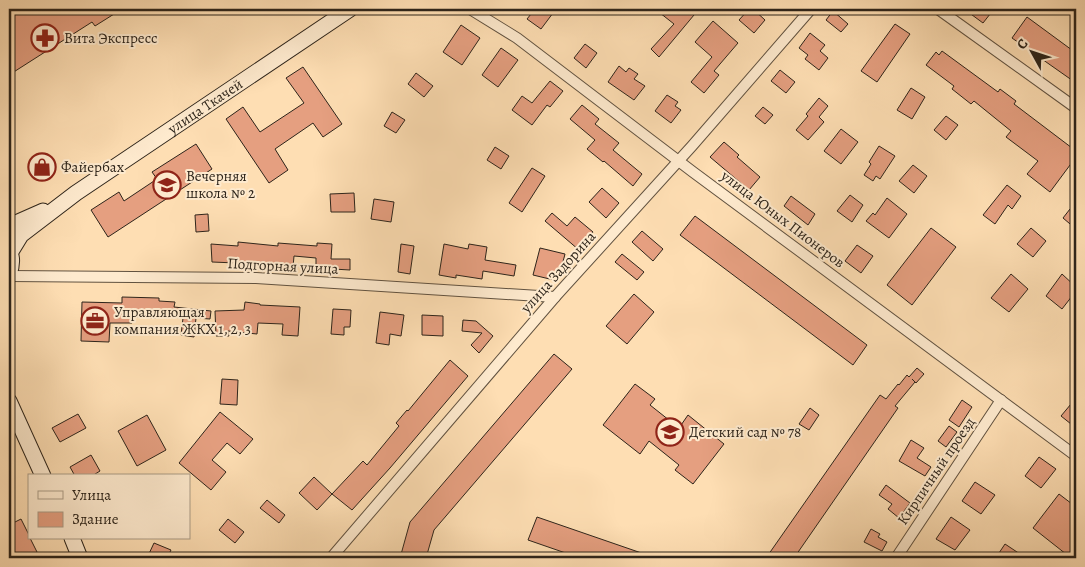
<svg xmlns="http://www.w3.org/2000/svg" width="1085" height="567" font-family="Alegreya,serif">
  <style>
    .building { fill: #e59f80; stroke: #2d241a }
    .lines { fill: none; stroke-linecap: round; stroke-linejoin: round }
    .street-casing { stroke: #615240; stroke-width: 12 }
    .secondary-casing { stroke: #2d241a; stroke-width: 17 }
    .street { stroke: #feeace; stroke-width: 10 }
    .secondary { stroke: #feeace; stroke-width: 15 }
    .labels { text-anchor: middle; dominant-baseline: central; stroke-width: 4; stroke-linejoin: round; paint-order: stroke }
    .poi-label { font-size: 15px; fill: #2d241a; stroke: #feeace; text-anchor: start }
    .street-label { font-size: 15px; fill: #2d241a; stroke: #feeace }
  </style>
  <rect width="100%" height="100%" fill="#fedeb3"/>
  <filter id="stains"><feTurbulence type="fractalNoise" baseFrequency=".004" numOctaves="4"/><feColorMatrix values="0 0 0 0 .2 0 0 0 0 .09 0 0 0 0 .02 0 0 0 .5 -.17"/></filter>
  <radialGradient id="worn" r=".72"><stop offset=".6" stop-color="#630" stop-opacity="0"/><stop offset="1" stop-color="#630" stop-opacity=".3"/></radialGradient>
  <g class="building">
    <polygon points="9,9 122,9 95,26 92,22 9,75"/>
    <polygon points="535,9 548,9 553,13 541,29 527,19"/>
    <polygon points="655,9 699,9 659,57 651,49 674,24"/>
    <polygon points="749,9 753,9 765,20 754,33 739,20"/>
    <polygon points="964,9 994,9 983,23"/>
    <polygon points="833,11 848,24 841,32 826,20"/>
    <polygon points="1027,17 1076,53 1076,83 1012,38"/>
    <polygon points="713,21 738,43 714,71 719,75 704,93 691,82 712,57 695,42"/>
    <polygon points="895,24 910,34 877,82 861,71"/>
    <polygon points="461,25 480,38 462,65 443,52"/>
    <polygon points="810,33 825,45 820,51 828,58 819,70 805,59 808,55 799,48"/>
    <polygon points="585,44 597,53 586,68 574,58"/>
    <polygon points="501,48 518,60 498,87 482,75"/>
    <polygon points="942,51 998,92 1000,89 1016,101 1014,104 1076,151 1076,157 1050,192 1027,174 1038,161 1006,137 1011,131 974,101 971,104 952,89 954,86 926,65 936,52 939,55"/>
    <polygon points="619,66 626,72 629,68 638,74 634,79 645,86 634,100 608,82"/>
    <polygon points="303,67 342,124 323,137 313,123 275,149 288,170 269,183 226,119 243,107 260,132 304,103 286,78"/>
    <polygon points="780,70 795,82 786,93 771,81"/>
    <polygon points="416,73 433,86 424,97 408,84"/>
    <polygon points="550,81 563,91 550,107 547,105 532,125 512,110 522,96 532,103"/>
    <polygon points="911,88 925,97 912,119 897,110"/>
    <polygon points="667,95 678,102 675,106 681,110 671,123 655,111"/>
    <polygon points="819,98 828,106 819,117 824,122 808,140 796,130 808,116 806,114"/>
    <polygon points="582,105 599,119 595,124 619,143 613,150 642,174 633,186 604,161 603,162 587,149 595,140 570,119"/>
    <polygon points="763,107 773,115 765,124 755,116"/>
    <polygon points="392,112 405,120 396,133 384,126"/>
    <polygon points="946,116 958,125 946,140 934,130"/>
    <polygon points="841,129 858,142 841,164 824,151"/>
    <polygon points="724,142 739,155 737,157 760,177 749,190 710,157"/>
    <polygon points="196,144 212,169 108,237 91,210 119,192 124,201 157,179 152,172"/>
    <polygon points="879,146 895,156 880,179 876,176 873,181 864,175 871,164 869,162"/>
    <polygon points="495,147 509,156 501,169 487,160"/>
    <polygon points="913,165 927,176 914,193 899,181"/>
    <polygon points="532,168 545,176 522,212 509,203"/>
    <polygon points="1007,185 1021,196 1012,209 1008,205 995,224 983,215"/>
    <polygon points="602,188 619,203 606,218 589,202"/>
    <polygon points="354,193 355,212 331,212 330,194"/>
    <polygon points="850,195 863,205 852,222 837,211"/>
    <polygon points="791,196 815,214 808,225 784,206"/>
    <polygon points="887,198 907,214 889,238 866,221 873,213 875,215"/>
    <polygon points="374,199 394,202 391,222 371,219"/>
    <polygon points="1070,209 1076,214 1076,229 1063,218"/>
    <polygon points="552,213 567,226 575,217 593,232 579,250 545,221"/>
    <polygon points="208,214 209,231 196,232 195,215"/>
    <polygon points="695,216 867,345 853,365 680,235"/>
    <polygon points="931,228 956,247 912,305 887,285"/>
    <polygon points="1031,228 1046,241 1033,257 1017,244"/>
    <polygon points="642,231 663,249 653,261 632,242"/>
    <polygon points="238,242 278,246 278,243 317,246 317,243 332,244 331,259 350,259 350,270 316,268 316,258 294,256 293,267 260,264 259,267 236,264 236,263 212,262 211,244 238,246"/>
    <polygon points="401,244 414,246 410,274 398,272"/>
    <polygon points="444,244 468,249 469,244 487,247 485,260 516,265 514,276 483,271 482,279 456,275 456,278 439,275"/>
    <polygon points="857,245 873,256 861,273 845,261"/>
    <polygon points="540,248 565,254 558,281 533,275"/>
    <polygon points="622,254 644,272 637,280 615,262"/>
    <polygon points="1011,274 1028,289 1009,312 991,298"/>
    <polygon points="1062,274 1076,287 1076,291 1062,309 1046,296"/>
    <polygon points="634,294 654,312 627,344 606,326"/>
    <polygon points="122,297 159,298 159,301 175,302 174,307 211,311 210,319 196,318 194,337 181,335 183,318 158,316 158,318 132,317 132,323 110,323 109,342 81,341 82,302 122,303"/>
    <polygon points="245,302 260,304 260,305 300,307 298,336 282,335 283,324 258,323 257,334 228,331 229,336 216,336 215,311 244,310"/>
    <polygon points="333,309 351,310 350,327 344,327 344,335 331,334"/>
    <polygon points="380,312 404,315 401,336 390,334 389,345 376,343"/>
    <polygon points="422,315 443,316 443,336 422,335"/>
    <polygon points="463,320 476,321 493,336 479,353 471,345 482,333 462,331"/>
    <polygon points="554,354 572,369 434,530 426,558 400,558 410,522"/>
    <polygon points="450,360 468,376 390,468 352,510 332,494 363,461 367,465 399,426 396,423 407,410 408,411"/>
    <polygon points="917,368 924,374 916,383 912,379 915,382 895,406 898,408 794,558 766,558 880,395 886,399 898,384 899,385 907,375 909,377"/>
    <polygon points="222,379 238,380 237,405 220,404"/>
    <polygon points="635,384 655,399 650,405 679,428 688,415 724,444 693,484 675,470 679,465 649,441 640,454 603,425"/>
    <polygon points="1076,398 1076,428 1061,416"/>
    <polygon points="962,400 972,407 959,427 949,420"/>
    <polygon points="810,408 819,415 809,430 799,424"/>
    <polygon points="220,412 253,439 240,454 227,443 212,460 226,472 211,490 179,463"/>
    <polygon points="78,414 86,428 60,442 52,428"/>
    <polygon points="147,415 166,450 137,466 118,431"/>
    <polygon points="949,426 957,432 946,447 938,441"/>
    <polygon points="911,440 924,448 917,458 931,467 925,476 899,461"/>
    <polygon points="91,455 100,471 92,476 75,476 70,467"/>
    <polygon points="1039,457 1056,469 1041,488 1025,476"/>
    <polygon points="314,477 332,494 317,510 299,493"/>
    <polygon points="975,482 995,495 981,514 962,501"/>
    <polygon points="886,485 910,503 899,518 888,509 892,504 879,495"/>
    <polygon points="1059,494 1076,507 1076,558 1071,558 1033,528"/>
    <polygon points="267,500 285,515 279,523 260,508"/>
    <polygon points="537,517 653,557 652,558 580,558 528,540"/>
    <polygon points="951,517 970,530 955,550 936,539"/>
    <polygon points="21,519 29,535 29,538 30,538 38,554 30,558 14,558 9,547 9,525"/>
    <polygon points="228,519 244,532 235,543 219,530"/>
    <polygon points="871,529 880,534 878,537 887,542 882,551 864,542"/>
    <polygon points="154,543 171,550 167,558 147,558"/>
    <polygon points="1005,544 1026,558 1007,558 999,553"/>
  </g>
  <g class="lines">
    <g class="street-casing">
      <g id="street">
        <polyline points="470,9 517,38 693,172 1076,456"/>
        <polyline points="938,9 1076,108"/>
        <polyline points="9,276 256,278 555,297"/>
        <polyline points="331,558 555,297 692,146 811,9"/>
        <polyline points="896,558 1001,400"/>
      </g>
    </g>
    <g class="secondary-casing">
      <g id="secondary">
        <polyline points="9,226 43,211"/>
        <path d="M9 250C13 258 12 266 9 274"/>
        <path id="s1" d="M10 253 21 235 76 193 350 9"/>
        <polyline points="9,401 43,476"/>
        <polyline points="72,538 80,558"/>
      </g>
    </g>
    <use href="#street" class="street"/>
    <use href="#secondary" class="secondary"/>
  </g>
  <defs>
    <g id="pharmacy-ring" transform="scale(1.4375)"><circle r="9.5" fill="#feeace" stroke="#8f2418" stroke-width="1.5"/><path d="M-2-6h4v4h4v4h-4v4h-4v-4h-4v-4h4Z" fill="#8f2418"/></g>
    <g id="shop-ring" transform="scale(1.4375)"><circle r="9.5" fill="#feeace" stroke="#8f2418" stroke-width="1.5"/><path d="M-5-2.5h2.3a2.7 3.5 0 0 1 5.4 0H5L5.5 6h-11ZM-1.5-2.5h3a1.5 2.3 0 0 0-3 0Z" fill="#8f2418"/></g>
    <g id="school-ring" transform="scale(1.4375)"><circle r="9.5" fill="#feeace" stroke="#8f2418" stroke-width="1.5"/><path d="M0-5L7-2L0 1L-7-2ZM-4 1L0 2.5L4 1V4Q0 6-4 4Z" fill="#8f2418"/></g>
    <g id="office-ring" transform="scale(1.4375)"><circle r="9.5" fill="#feeace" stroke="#8f2418" stroke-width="1.5"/><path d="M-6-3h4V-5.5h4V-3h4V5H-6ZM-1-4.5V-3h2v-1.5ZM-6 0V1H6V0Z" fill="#8f2418"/></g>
  </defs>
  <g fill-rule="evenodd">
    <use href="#pharmacy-ring" x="45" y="38"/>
    <use href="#shop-ring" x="42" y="167"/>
    <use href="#school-ring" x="167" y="185"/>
    <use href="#office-ring" x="95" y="321"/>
    <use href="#school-ring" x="670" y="432"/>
  </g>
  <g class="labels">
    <g class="poi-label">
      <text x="64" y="38">Вита Экспресс</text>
      <text x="61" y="167">Файербах</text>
      <text x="186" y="176">Вечерняя<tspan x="186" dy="17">школа № 2</tspan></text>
      <text x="114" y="312">Управляющая<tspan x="114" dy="17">компания ЖКХ 1, 2, 3</tspan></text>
      <text x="689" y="432">Детский сад № 78</text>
    </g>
    <g class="street-label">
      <text stroke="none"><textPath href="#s1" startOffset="246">улица Ткачей</textPath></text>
      <text transform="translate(783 219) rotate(37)">улица Юных Пионеров</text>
      <text transform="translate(283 266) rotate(3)">Подгорная улица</text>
      <text transform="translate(558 272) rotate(-48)">улица Задорина</text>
      <text transform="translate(936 471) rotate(-56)">Кирпичный проезд</text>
    </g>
  </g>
  <rect width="1085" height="567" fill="none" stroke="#fedeb3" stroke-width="30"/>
  <rect x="10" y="10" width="1065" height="547" fill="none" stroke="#2d241a" stroke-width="2.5"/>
  <rect x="15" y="15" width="1055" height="537" fill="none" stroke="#2d241a"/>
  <rect x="28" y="474" width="162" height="65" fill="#feeace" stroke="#aa9b86"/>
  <rect x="38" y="491" width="25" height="8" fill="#feeace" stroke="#aa9b86"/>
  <text x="72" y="500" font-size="15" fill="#2d241a">Улица</text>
  <rect x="38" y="512" width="25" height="15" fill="#e59f80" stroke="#aa9b86"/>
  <text x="72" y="524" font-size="15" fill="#2d241a">Здание</text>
  <g transform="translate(1032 52) rotate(310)" stroke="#feeace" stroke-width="4" paint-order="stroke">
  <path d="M0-4L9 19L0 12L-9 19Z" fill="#2d241a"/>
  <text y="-8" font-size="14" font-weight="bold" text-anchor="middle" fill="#2d241a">С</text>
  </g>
  <rect width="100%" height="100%" filter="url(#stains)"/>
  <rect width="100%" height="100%" fill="url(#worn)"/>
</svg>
